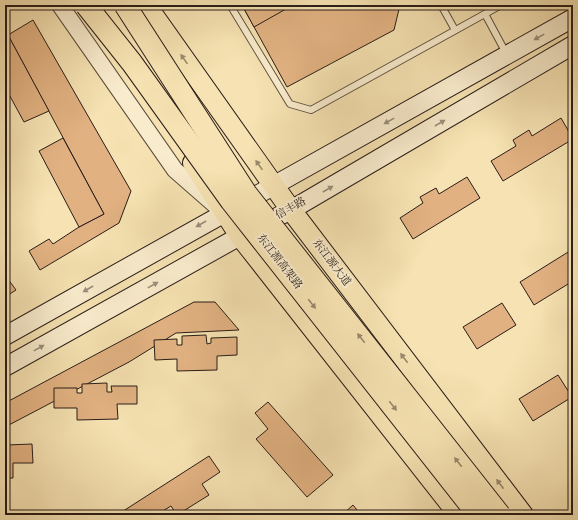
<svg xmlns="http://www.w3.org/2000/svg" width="578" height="520" font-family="'Old Standard TT','Noto Serif SC',serif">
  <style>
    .building { fill: #e1b181; stroke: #291d18 }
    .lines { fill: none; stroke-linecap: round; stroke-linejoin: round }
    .service-casing { stroke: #5c4e3e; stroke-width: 8 }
    .tertiary-casing { stroke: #5c4e3e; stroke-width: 18 }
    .secondary-casing { stroke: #291d18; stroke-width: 20 }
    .primary-casing { stroke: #291d18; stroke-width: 22 }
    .service { stroke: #f9eccd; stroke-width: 6 }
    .tertiary { stroke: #f9eccd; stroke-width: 16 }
    .secondary { stroke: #f9eccd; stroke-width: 18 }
    .primary { stroke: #f6e2b2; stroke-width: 20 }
    .trunk-bridge-casing { stroke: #291d18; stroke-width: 23; stroke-linecap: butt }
    .trunk-bridge { stroke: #f6e2b2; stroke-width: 21 }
    .oneway { fill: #9b8f7c }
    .oneway2 { fill: #9a896d }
    .labels { text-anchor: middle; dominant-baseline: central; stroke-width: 4; stroke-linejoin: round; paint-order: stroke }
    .street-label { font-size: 11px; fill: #291d18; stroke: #f9eccd }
  </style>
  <rect width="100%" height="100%" fill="#f6e2b2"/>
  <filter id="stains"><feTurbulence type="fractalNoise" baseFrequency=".005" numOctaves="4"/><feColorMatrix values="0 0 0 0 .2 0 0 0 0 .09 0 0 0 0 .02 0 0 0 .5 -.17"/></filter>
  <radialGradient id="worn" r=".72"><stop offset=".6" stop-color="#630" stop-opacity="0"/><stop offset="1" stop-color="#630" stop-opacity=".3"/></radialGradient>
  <g class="building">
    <polygon points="242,5 400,5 394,30 287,87"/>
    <polygon points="242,5 293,5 254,27"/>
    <polygon points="33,20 131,191 119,223 40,270 29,251 49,239 53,244 79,227 104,214 8,35"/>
    <polygon points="8,35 49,111 24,122 5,87 5,36"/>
    <polygon points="561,118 573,139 503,181 491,161 516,146 513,140 529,130 532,136"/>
    <polygon points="63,138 104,214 79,227 39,151"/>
    <polygon points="467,177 480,198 413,239 400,218 423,203 420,197 436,188 439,194"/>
    <polygon points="573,249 573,281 534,305 520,282"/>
    <polygon points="5,275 16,290 5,297"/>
    <polygon points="194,302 215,302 239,330 176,333 129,362 5,427 5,403"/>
    <polygon points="502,303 516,325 477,349 463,327"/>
    <polygon points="206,335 207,344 211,343 211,338 237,337 237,355 217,356 217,370 177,371 177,359 155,360 154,340 177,339 177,345 182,345 182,336"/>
    <polygon points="558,375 572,397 533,421 519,399"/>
    <polygon points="107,383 107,392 112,392 111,386 137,386 137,404 117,404 118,419 77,420 77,408 54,408 54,388 77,388 77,393 82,393 82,384"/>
    <polygon points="268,402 333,475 307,497 256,439 268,429 255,413"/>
    <polygon points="32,444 33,463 13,463 13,478 5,478 5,451 7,451 7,445"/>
    <polygon points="209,456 220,472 202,484 209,495 177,515 171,506 156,515 117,515"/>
    <polygon points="353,505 361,515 342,515"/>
  </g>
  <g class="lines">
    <g class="service-casing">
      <g id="service">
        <polyline points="230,5 290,104 311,110 501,5"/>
        <polyline points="441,5 455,30"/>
        <polyline points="485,14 506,53"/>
      </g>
    </g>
    <g class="tertiary-casing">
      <polyline id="tertiary" points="60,5 175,170 215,205"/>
    </g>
    <g class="secondary-casing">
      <g id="secondary">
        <path d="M5 336C194 229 384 124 573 18"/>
        <polyline points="5,367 240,236 291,210 573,45"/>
      </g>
    </g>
    <g class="primary-casing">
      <g id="primary">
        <polyline points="146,5 291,210 523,515"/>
        <polyline points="193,163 240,236 459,515"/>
      </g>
    </g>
    <use href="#service" class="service"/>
    <use href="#tertiary" class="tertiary"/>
    <use href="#secondary" class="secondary"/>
    <use href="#primary" class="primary"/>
    <g class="trunk-bridge-casing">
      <g id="trunk-bridge">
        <polyline points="86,5 132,63 231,201 478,515"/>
        <polyline points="125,5 246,193 500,515"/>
      </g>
    </g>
    <use href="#trunk-bridge" class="trunk-bridge"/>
  </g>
  <defs><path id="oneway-solid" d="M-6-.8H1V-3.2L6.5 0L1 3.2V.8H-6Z"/></defs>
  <g class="oneway">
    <use href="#oneway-solid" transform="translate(539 37) rotate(151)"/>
    <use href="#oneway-solid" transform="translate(389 121) rotate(151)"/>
    <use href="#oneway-solid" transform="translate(440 123) rotate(-30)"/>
    <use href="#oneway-solid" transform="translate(328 189) rotate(-30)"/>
    <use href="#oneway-solid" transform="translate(201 224) rotate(150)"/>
    <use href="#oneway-solid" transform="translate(153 285) rotate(-29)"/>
    <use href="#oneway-solid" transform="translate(88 289) rotate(150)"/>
    <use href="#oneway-solid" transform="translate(39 348) rotate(-29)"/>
  </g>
  <g class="oneway2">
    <use href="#oneway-solid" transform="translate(184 59) rotate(-125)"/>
    <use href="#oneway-solid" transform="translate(259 165) rotate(-125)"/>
    <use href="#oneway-solid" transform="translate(312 304) rotate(52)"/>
    <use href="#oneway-solid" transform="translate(361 338) rotate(-128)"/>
    <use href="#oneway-solid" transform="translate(404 358) rotate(-127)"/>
    <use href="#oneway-solid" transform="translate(393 406) rotate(52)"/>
    <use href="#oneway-solid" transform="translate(458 462) rotate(-128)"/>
    <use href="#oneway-solid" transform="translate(500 484) rotate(-127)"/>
  </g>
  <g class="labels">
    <g class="street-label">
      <text transform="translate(291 209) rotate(-29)">信丰路</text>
      <text transform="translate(279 262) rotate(52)">东江源高架路</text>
      <text transform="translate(331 263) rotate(53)">东江源大道</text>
    </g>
  </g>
  <rect width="578" height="520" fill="none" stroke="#f6e2b2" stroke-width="20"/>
  <rect x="6" y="6" width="566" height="508" fill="none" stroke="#291d18" stroke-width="2"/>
  <rect x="10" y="10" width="558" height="500" fill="none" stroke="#291d18"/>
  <rect width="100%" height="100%" filter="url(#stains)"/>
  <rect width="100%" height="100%" fill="url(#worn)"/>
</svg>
